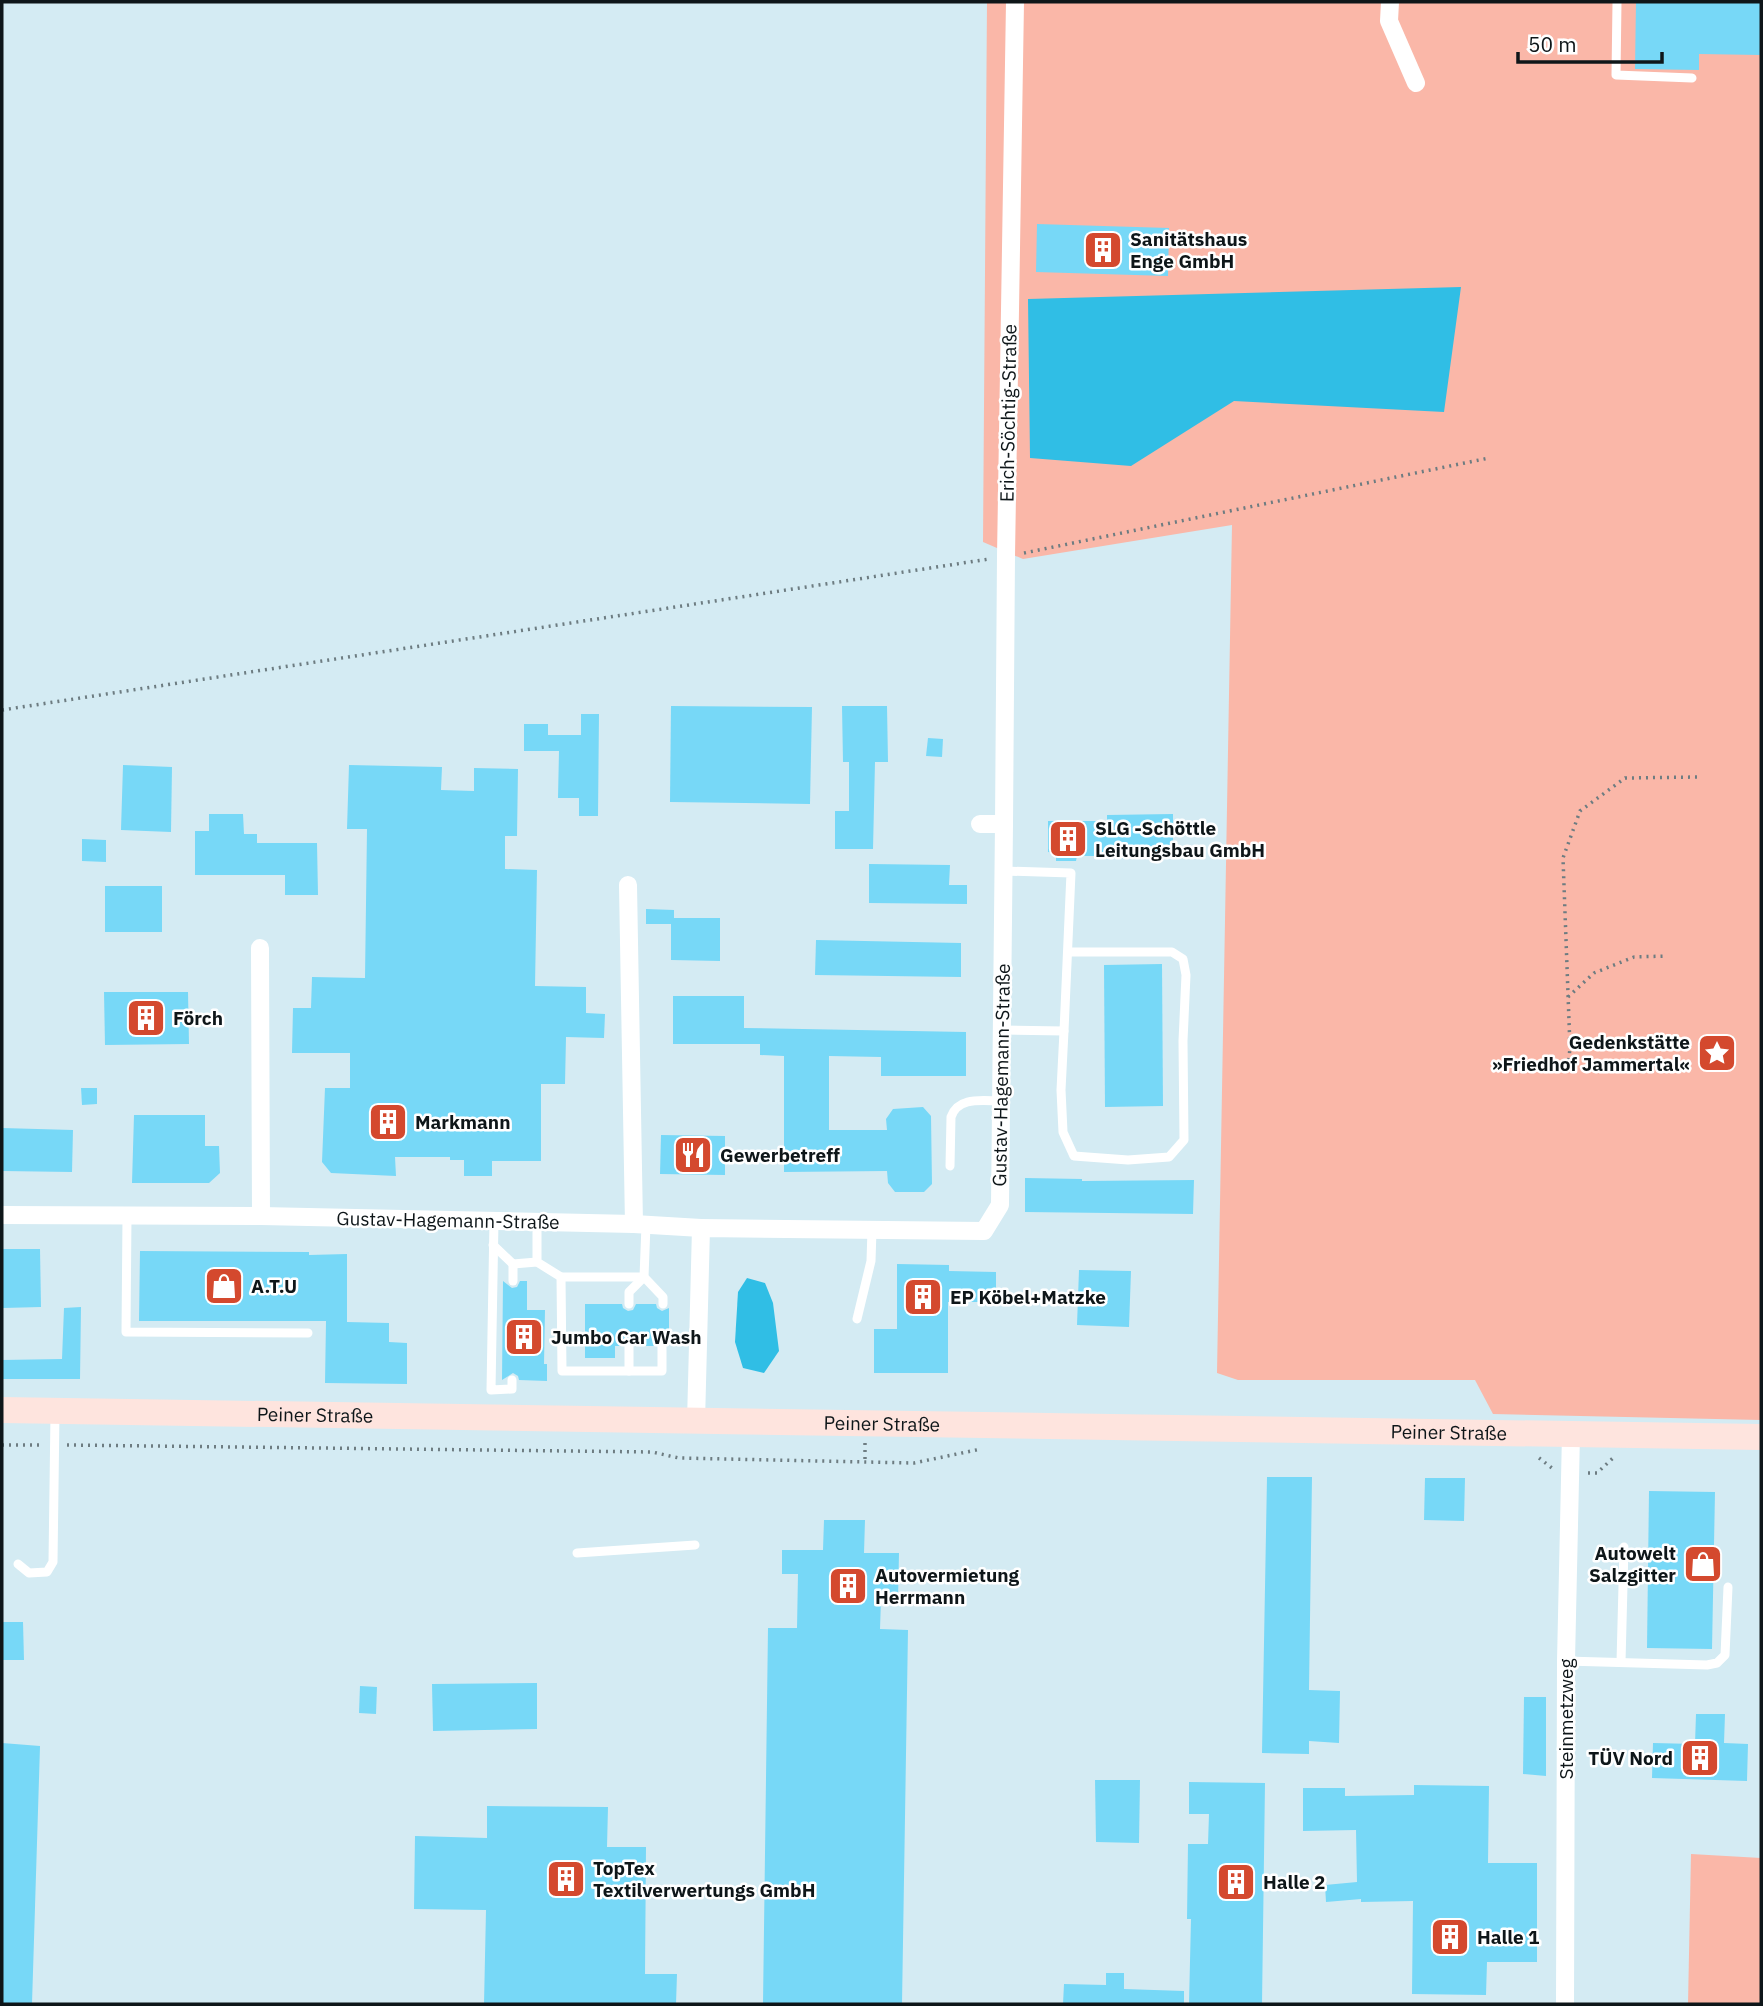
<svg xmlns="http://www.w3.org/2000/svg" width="1763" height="2006" font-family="'IBM Plex Sans',sans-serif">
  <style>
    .green { fill: #fab7a8 }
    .water { fill: #30bee5 }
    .building { fill: #77d8f7 }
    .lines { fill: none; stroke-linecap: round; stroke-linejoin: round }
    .path { stroke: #6d7c81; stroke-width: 3.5; stroke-dasharray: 2 5; stroke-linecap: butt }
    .lane { stroke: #fff; stroke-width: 9 }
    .street { stroke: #fff; stroke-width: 18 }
    .secondary { stroke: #fee4de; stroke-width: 26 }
    .labels { text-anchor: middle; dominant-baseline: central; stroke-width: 5; stroke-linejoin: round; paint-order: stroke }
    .poi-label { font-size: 19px; font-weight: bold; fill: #0e1619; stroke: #fff; text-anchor: start }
    .street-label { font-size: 19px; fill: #0e1619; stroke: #fff }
  </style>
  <rect width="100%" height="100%" fill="#d4ebf3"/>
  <g class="green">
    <polygon points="987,2 1761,2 1761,1420 1493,1414 1475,1380 1238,1380 1217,1373 1232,525 1023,559 983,542"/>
    <polygon points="1691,1854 1761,1858 1761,2004 1688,2004"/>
  </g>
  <g class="water">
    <polygon points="1461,287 1444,412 1234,401 1131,466 1030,458 1028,299"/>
    <polygon points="747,1278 765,1283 773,1303 779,1351 764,1373 743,1368 735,1342 738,1292"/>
  </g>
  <g class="building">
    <polygon points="1636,2 1761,2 1761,55 1699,54 1699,70 1635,69"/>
    <polygon points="1037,224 1169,228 1168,276 1036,272"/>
    <polygon points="671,706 812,707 810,804 670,802"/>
    <polygon points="842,706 887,706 888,762 875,762 873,849 835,849 835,811 849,811 849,762 843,762"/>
    <polygon points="581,714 599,714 598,816 579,816 579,798 558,798 559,751 524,751 524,724 548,724 548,735 581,735"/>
    <polygon points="928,738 943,739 942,757 926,756"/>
    <polygon points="123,765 172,767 171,832 121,830"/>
    <polygon points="349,765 442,767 441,790 474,791 474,768 518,769 517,836 505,836 505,869 537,870 535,986 586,987 586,1013 605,1014 604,1038 566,1037 565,1084 541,1084 541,1161 492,1161 492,1176 464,1176 464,1160 450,1160 450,1157 395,1157 396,1176 331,1173 322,1162 325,1088 350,1088 350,1053 292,1053 293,1008 311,1008 312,977 365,978 367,829 347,829"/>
    <polygon points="209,814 243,814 244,834 257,834 257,843 317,843 318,895 285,895 285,875 195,875 195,831 209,831"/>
    <polygon points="1173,814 1173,858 1108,859 1108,856 1077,856 1076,861 1056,861 1056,853 1048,852 1048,821 1107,821 1107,815"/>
    <polygon points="82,839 106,840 106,862 82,861"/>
    <polygon points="869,864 950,865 949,885 967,885 967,904 869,903"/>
    <rect x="105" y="886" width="57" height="46"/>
    <polygon points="646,909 674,910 674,918 720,918 720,961 671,960 671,924 646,924"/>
    <polygon points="816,940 961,943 961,977 815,975"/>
    <polygon points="1162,964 1163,1106 1105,1107 1104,965"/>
    <polygon points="104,992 188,992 189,1044 105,1045"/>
    <polygon points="673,996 744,996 744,1028 966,1032 966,1076 881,1076 881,1057 829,1056 829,1130 887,1130 886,1119 893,1109 923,1107 931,1116 932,1184 924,1192 895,1192 888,1183 887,1171 784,1172 784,1056 760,1055 760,1044 673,1044"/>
    <polygon points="81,1088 97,1088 97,1104 82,1105"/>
    <polygon points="134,1115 205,1115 205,1146 219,1146 220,1173 209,1183 132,1183"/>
    <polygon points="2,1128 73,1130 72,1172 2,1171"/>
    <polygon points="661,1135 725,1136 725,1175 660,1174"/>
    <polygon points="1025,1178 1082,1179 1082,1181 1194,1180 1193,1214 1025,1212"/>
    <polygon points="3,1249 40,1249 41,1307 3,1308"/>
    <polygon points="140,1251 309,1252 309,1255 347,1254 347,1322 389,1323 389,1342 407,1343 407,1384 325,1383 326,1321 139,1321"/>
    <polygon points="897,1264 949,1265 949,1271 996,1272 996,1302 948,1302 948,1373 874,1373 874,1329 897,1329"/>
    <polygon points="1079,1270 1131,1271 1129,1327 1077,1325"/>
    <polygon points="503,1281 512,1288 517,1287 520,1281 527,1281 527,1310 545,1310 544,1364 547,1364 547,1381 519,1380 518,1376 513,1373 502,1380"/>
    <polygon points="585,1304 622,1304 623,1308 628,1311 633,1310 636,1304 656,1304 657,1308 662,1311 669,1308 669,1345 666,1340 661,1339 656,1342 655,1346 636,1346 633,1340 628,1339 623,1342 622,1346 615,1346 615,1358 585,1358"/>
    <polygon points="81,1307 80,1379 2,1379 2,1360 62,1359 64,1308"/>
    <polygon points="1267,1477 1312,1477 1309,1690 1340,1691 1339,1743 1309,1741 1309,1754 1262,1753"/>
    <polygon points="1425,1478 1465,1478 1464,1521 1424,1520"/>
    <polygon points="1649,1491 1715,1492 1712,1649 1647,1648"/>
    <polygon points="824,1520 865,1520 864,1553 899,1553 898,1599 881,1599 880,1629 908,1630 902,2004 763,2004 768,1628 797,1628 798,1574 782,1574 782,1550 823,1550"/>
    <polygon points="2,1622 23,1622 24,1660 2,1660"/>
    <polygon points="537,1683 537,1729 433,1731 432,1684"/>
    <polygon points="360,1686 377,1687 376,1714 359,1713"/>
    <polygon points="1524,1697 1546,1697 1546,1776 1523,1774"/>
    <polygon points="1696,1714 1725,1714 1724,1743 1748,1744 1747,1781 1652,1778 1653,1743 1695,1744"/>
    <polygon points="2,1743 40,1746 32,2004 2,2004"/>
    <polygon points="1095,1780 1140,1780 1139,1843 1096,1842"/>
    <polygon points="1189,1782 1265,1783 1262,2004 1189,2004 1191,1919 1187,1919 1188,1844 1208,1844 1209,1814 1189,1814"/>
    <polygon points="1414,1785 1489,1786 1488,1863 1537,1863 1537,1962 1487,1962 1486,1995 1412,1994 1413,1901 1361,1902 1361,1899 1326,1902 1325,1885 1357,1882 1356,1830 1303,1831 1303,1788 1345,1788 1345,1796 1414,1795"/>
    <polygon points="487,1806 608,1807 607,1847 646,1847 645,1974 677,1974 676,2004 484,2004 486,1910 414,1909 415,1836 487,1838"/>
    <polygon points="1106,1973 1124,1973 1124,1989 1184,1991 1184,2004 1063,2004 1064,1984 1106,1985"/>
  </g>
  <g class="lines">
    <g class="path">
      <polyline points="1024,553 1489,458"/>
      <polyline points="2,710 989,559"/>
      <polyline points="1568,997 1594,973 1634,957 1667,956"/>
      <polyline points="1568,1067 1570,1048 1563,858 1580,811 1625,778 1699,777"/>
      <polyline points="865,1443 865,1462"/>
      <polyline points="2,1445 42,1445"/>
      <polyline points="67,1445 652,1452 679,1458 914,1463 981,1449"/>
      <polyline points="1539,1458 1552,1468"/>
      <polyline points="1588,1473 1597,1473 1613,1458"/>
    </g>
    <g class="lane">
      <polyline points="1617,2 1616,75 1692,78"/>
      <polyline points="1002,1030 1064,1031 1071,873 1004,871"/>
      <polyline points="1064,1031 1061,1090 1063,1132 1074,1156 1128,1160 1169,1157 1184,1140 1183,1041 1186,975 1183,959 1172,952 1068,952"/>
      <path d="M950 1166 951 1117C958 1096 983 1101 1001 1101"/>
      <polyline points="127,1216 126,1332 308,1333"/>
      <polyline points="494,1221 491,1390 512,1389 512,1380"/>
      <polyline points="537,1222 537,1262 561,1277 562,1371 662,1371 662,1346"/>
      <polyline points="646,1225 644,1277 663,1297 663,1304"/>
      <polyline points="493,1245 513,1264 537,1262"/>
      <polyline points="561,1277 644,1277"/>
      <polyline points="513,1281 513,1264"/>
      <polyline points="629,1304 629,1292 644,1277"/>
      <polyline points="857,1319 871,1261 872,1230"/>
      <polyline points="629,1371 629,1346"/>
      <polyline points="577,1553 695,1545"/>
      <polyline points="18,1564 29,1573 47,1572 53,1562 55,1413"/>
      <polyline points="1566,1661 1707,1665 1717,1663 1725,1655 1728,1587"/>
      <polyline points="1621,1662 1624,1547"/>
    </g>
    <g class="street">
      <polyline points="1390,2 1389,21 1416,83"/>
      <polyline points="1004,824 1006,556 1015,2"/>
      <polyline points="628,885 634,1224"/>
      <polyline points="260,948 261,1216"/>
      <polyline points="2,1215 261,1216 634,1224 701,1228"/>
      <polyline points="696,1422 701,1228 984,1231 1000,1205 1004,824 980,824"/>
      <polyline points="1565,2004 1566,1661 1571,1434"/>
    </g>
    <path class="secondary" id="s1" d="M2 1410 1761 1437"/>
  </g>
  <defs>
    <g id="building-square" transform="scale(2.0125)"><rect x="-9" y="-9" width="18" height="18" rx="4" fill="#d4492e" stroke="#fff"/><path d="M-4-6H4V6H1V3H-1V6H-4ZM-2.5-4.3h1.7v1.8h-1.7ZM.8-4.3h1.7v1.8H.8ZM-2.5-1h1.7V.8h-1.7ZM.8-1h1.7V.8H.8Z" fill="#fff"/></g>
    <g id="sight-square" transform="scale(2.0125)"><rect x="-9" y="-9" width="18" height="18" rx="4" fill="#d4492e" stroke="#fff"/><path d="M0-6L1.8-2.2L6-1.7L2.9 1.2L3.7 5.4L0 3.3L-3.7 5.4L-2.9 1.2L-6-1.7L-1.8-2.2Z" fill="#fff"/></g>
    <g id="restaurant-square" transform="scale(2.0125)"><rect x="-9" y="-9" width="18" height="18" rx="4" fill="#d4492e" stroke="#fff"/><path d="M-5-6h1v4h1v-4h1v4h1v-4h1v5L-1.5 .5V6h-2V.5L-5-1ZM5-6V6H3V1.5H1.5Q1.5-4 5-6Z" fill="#fff"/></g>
    <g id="shop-square" transform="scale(2.0125)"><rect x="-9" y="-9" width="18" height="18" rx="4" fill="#d4492e" stroke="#fff"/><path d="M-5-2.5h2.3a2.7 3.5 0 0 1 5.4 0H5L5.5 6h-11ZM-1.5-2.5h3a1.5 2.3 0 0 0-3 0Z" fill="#fff"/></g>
  </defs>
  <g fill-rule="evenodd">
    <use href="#building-square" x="1103" y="250"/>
    <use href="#building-square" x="1068" y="839"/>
    <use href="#building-square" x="146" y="1018"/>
    <use href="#sight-square" x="1717" y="1053"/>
    <use href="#building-square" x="388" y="1122"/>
    <use href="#restaurant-square" x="693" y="1155"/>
    <use href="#shop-square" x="224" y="1286"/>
    <use href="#building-square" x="923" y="1297"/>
    <use href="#building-square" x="524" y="1337"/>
    <use href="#shop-square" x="1703" y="1564"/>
    <use href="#building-square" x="848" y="1586"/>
    <use href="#building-square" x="1700" y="1758"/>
    <use href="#building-square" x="566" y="1879"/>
    <use href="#building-square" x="1236" y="1882"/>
    <use href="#building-square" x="1450" y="1937"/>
  </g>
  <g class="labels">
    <g class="poi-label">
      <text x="1130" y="239">Sanitätshaus<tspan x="1130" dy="22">Enge GmbH</tspan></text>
      <text x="1095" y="828">SLG -Schöttle<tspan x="1095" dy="22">Leitungsbau GmbH</tspan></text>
      <text x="173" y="1018">Förch</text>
      <text x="1690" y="1042" text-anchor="end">Gedenkstätte<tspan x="1690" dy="22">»Friedhof Jammertal«</tspan></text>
      <text x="415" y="1122">Markmann</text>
      <text x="720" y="1155">Gewerbetreff</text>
      <text x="251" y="1286">A.T.U</text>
      <text x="950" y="1297">EP Köbel+Matzke</text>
      <text x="551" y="1337">Jumbo Car Wash</text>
      <text x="1676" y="1553" text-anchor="end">Autowelt<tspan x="1676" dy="22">Salzgitter</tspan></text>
      <text x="875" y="1575">Autovermietung<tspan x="875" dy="22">Herrmann</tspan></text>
      <text x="1673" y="1758" text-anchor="end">TÜV Nord</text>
      <text x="593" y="1868">TopTex<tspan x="593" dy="22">Textilverwertungs GmbH</tspan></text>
      <text x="1263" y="1882">Halle 2</text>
      <text x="1477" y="1937">Halle 1</text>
    </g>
    <g class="street-label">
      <text transform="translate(1008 413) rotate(-89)">Erich-Söchtig-Straße</text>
      <text transform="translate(1001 1075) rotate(-89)">Gustav-Hagemann-Straße</text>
      <text transform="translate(448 1220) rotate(1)">Gustav-Hagemann-Straße</text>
      <text stroke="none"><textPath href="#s1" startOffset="313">Peiner Straße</textPath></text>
      <text stroke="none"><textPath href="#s1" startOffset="880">Peiner Straße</textPath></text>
      <text stroke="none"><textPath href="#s1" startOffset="1447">Peiner Straße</textPath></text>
      <text transform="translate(1566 1719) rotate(-90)">Steinmetzweg</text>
    </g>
  </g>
  <rect width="1763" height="2006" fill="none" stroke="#0e1619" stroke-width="7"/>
  <path d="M1518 52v10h144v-10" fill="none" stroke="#0e1619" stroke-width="3.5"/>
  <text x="1528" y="52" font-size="21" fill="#0e1619" stroke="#ffffff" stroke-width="5" paint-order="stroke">50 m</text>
</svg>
